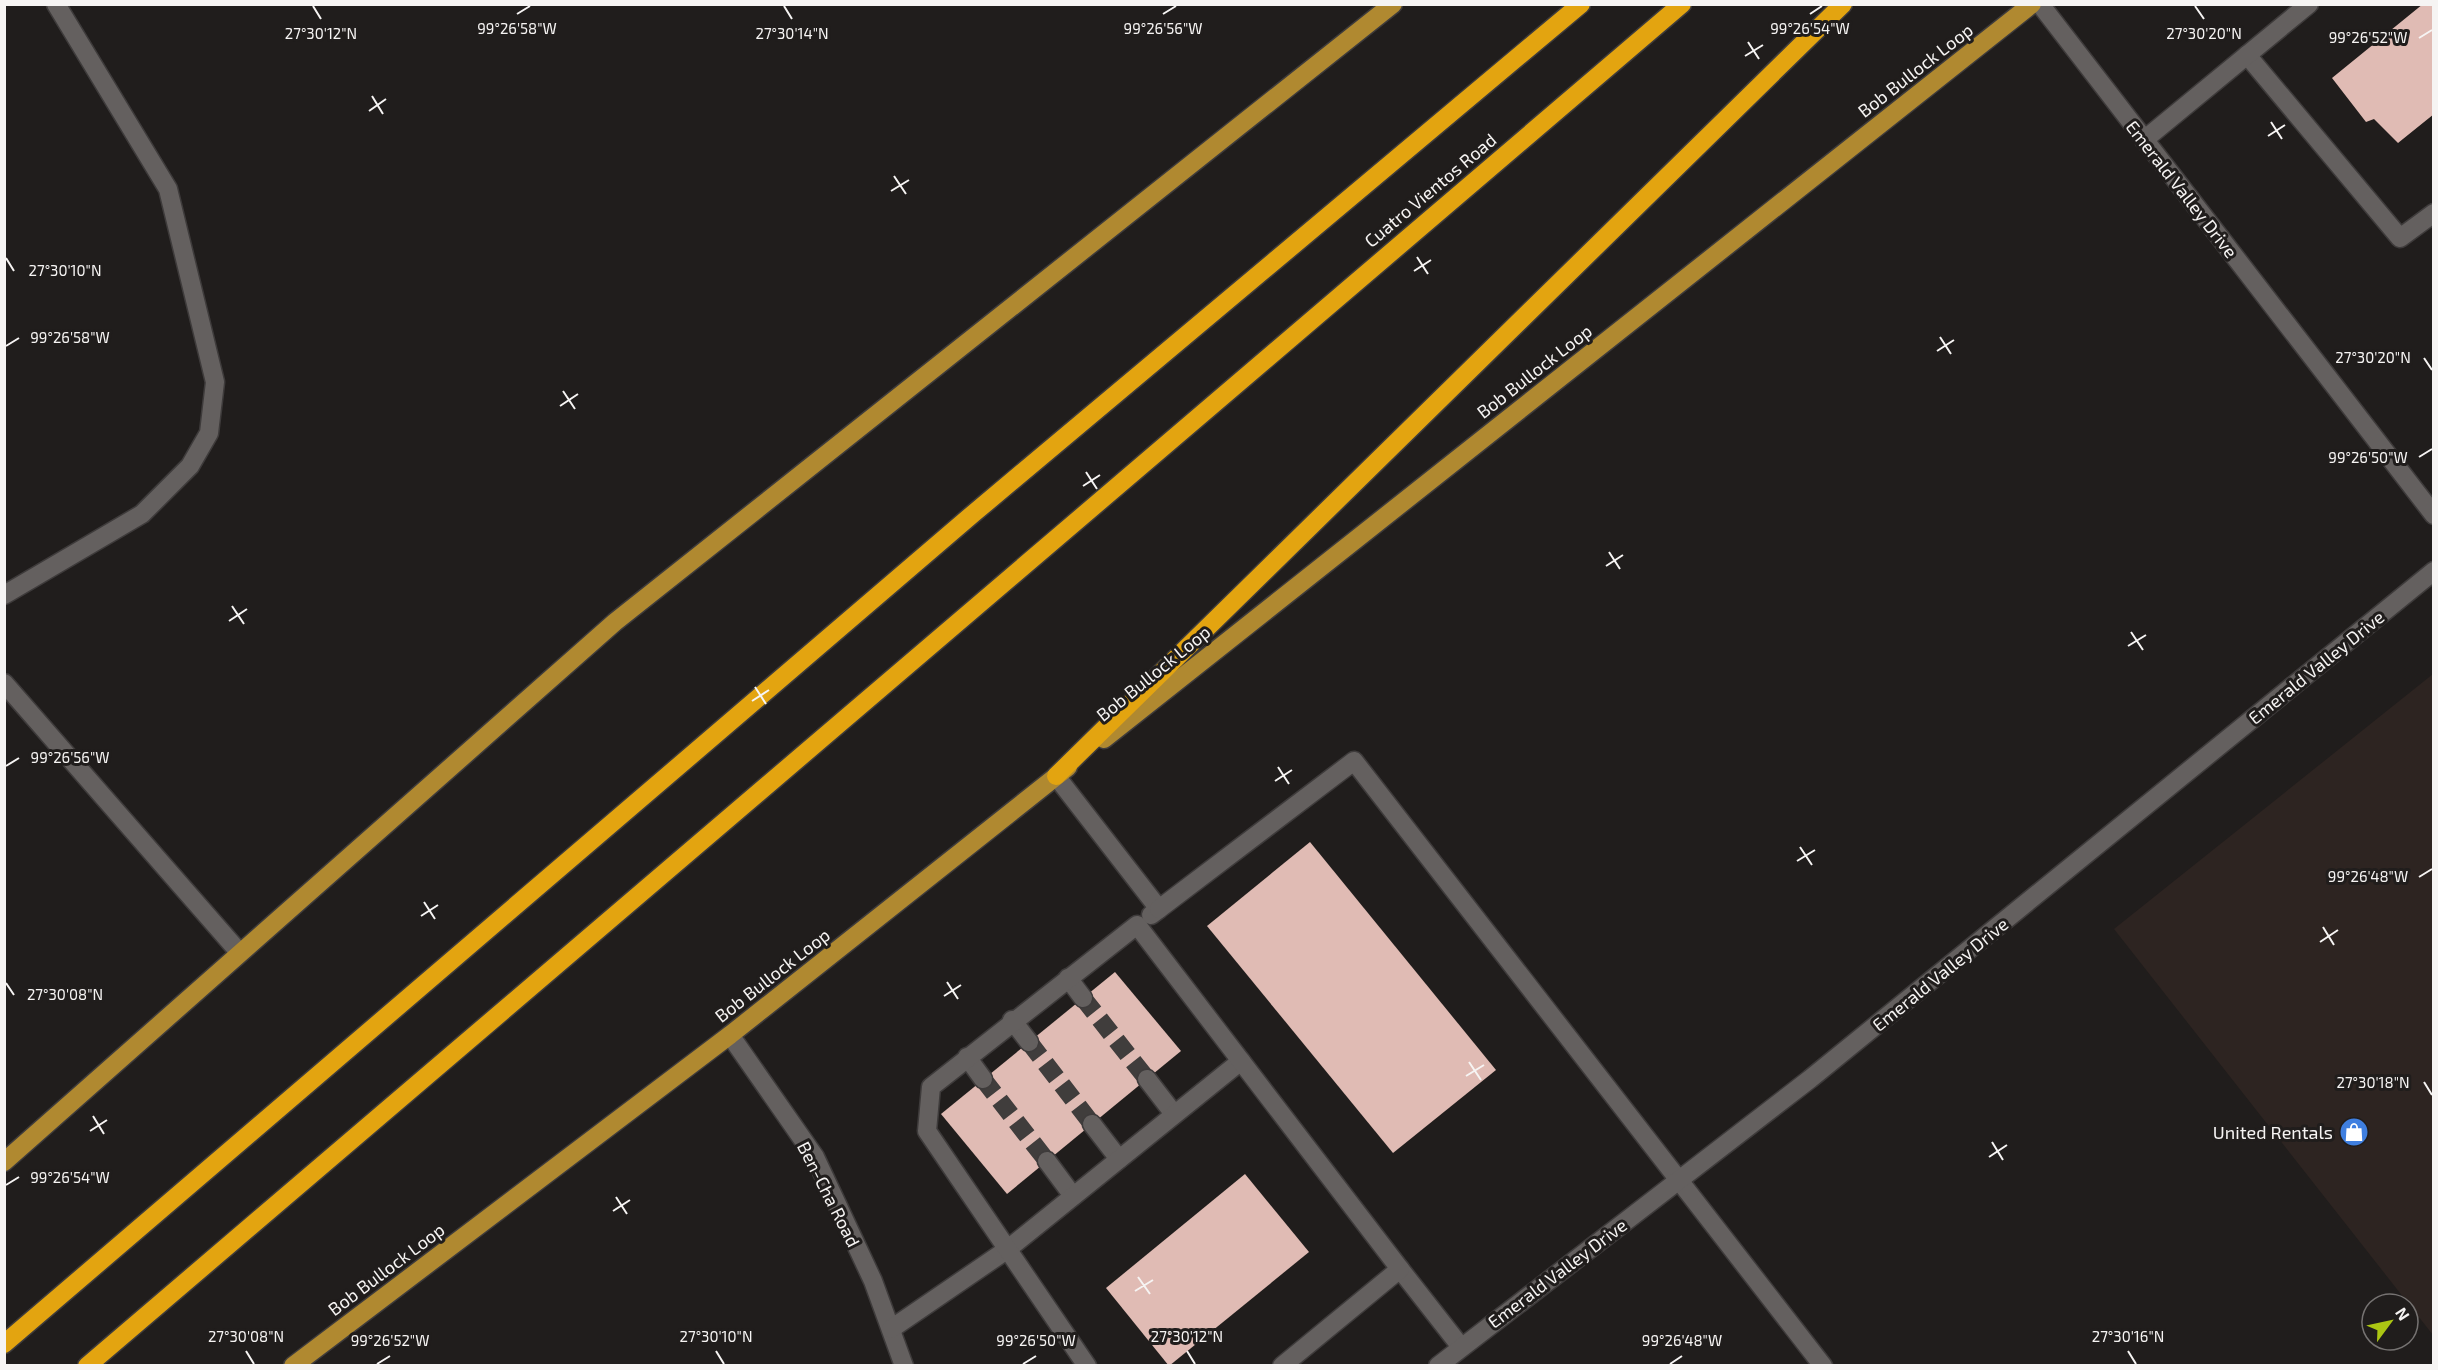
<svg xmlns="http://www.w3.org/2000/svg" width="2438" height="1370" font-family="'Exo 2',sans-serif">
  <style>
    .built { fill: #2d2421 }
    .building { fill: #e0bbb4 }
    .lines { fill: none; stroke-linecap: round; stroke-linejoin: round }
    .minor-tunnel { stroke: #403d3c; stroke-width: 18; stroke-dasharray: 18 9; stroke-linecap: butt }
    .minor-casing { stroke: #3e3b3b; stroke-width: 21 }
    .major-casing { stroke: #3e3b3b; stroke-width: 21 }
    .highway-casing { stroke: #3e3b3b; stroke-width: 21 }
    .minor { stroke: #64605f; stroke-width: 18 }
    .major { stroke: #b08930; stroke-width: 18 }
    .highway { stroke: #e3a410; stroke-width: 18 }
    .ticks { fill: none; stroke: #f6f4f3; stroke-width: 2 }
    .labels { text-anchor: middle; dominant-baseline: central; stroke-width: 6; stroke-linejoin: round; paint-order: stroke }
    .street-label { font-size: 18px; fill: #f6f4f3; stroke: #201d1c }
    .poi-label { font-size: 18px; fill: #f6f4f3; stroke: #201d1c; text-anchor: end }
    .ticks-label { font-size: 15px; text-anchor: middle; fill: #f6f4f3; stroke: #201d1c; stroke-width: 6; stroke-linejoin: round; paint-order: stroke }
  </style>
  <rect width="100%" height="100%" fill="#201d1c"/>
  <polygon class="built" points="2433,674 2434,675 2433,1335 2114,929"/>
  <g class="building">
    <polygon points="2423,4 2434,4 2434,114 2398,143 2374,119 2366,122 2332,78"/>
    <polygon points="1310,842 1496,1070 1393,1153 1207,926"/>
    <polygon points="1115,972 1181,1051 1007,1194 941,1114"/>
    <polygon points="1245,1174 1309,1252 1169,1366 1106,1288"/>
  </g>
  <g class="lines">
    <g class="minor-tunnel">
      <polyline points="1083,998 1147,1079"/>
      <polyline points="1029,1042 1092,1124"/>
      <polyline points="983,1079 1047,1161"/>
    </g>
    <g class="minor-casing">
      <g id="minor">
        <polyline points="2040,4 2434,515"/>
        <polyline points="2247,55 2400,238 2434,213"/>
        <polyline points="2144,140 2309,4"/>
        <polyline points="4,595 142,514 190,466 209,433 215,382 168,189 56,4"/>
        <polyline points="4,683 239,952"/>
        <polyline points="1056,776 1159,909 1151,915"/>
        <polyline points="1159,909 1354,761 1823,1366"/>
        <polyline points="1068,978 1083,998"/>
        <polyline points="1012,1020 1029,1042"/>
        <polyline points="730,1035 815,1157 873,1281 904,1366"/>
        <polyline points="967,1057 983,1079"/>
        <polyline points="1147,1079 1174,1114"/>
        <polyline points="1092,1124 1119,1159"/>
        <polyline points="1047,1161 1073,1196"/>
        <polyline points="1400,1269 1461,1347"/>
        <polyline points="891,1329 1008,1249 1241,1061"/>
        <polyline points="1087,1366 927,1131 931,1087 1137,925 1400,1269 1282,1366"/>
        <polyline points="1438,1366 1810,1079 2434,571"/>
      </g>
    </g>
    <g class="major-casing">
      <g id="major">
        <polyline points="1104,739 2032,4"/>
        <polyline points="4,1162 615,622 1393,4"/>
        <polyline points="293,1366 730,1035 1068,767"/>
      </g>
    </g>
    <g class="highway-casing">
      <g id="highway">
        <polyline points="1056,776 1843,4"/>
        <polyline points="4,1344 974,513 1581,4"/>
        <polyline points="87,1366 1682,4"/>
      </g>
    </g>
    <use href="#minor" class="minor"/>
    <use href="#major" class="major"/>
    <use href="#highway" class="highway"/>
  </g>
  <path class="ticks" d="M313 6 321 19M784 6 792 19M2195 6 2204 19M517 14 530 6M1163 14 1176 6M1810 14 1822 6M2419 38 2432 30M1748 42 1759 59M1745 56 1763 45M372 96 383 114M369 111 386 99M2271 122 2282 139M2268 136 2285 125M894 176 906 194M891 191 909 180M1417 257 1428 274M6 258 14 271M1414 271 1431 260M1940 337 1951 354M6 346 19 338M1937 351 1954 340M2424 358 2432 370M563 391 575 409M560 406 578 394M2419 457 2432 449M1086 472 1097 489M1083 486 1100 475M1609 552 1620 569M1606 566 1623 555M232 606 244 624M229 621 247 609M2131 632 2143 650M2128 646 2146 635M755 687 766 704M752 701 769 690M6 766 19 758M1278 767 1289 784M1275 781 1292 770M1800 847 1812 865M1797 861 1815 850M2419 877 2432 869M424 902 435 919M421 916 438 905M2323 927 2334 945M2320 942 2338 930M947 982 958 999M6 983 14 995M944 996 961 985M1469 1062 1481 1080M1466 1076 1484 1065M2424 1082 2432 1095M93 1116 104 1134M90 1131 107 1120M1992 1142 2003 1160M1989 1157 2007 1145M6 1185 19 1177M616 1197 627 1214M613 1211 630 1200M1138 1277 1150 1294M1135 1291 1153 1280M246 1351 254 1364M716 1351 724 1364M1187 1351 1195 1364M2128 1351 2136 1364M377 1364 390 1356M1023 1364 1036 1356M1670 1364 1682 1356"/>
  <defs>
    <g id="shop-disc" transform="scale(1.5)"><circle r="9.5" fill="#3f7fe0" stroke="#201d1c"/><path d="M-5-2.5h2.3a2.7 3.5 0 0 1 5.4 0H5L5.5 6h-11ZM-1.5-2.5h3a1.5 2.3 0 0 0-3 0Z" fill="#fff"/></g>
  </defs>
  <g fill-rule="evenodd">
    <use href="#shop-disc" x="2354" y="1132"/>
  </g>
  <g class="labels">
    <g class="street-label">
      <text transform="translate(1915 70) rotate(-38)">Bob Bullock Loop</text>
      <text transform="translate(2182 189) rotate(52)">Emerald Valley Drive</text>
      <text transform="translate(1430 190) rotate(-40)">Cuatro Vientos Road</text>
      <text transform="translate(1534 371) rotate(-38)">Bob Bullock Loop</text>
      <text transform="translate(2316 667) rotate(-39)">Emerald Valley Drive</text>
      <text transform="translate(1153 673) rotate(-39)">Bob Bullock Loop</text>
      <text transform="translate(1940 974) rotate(-39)">Emerald Valley Drive</text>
      <text transform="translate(772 975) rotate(-38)">Bob Bullock Loop</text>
      <text transform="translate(829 1194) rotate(63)">Ben-Cha Road</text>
      <text transform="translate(386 1269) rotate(-37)">Bob Bullock Loop</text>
      <text transform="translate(1557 1273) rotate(-37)">Emerald Valley Drive</text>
    </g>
    <g class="poi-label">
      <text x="2333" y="1132">United Rentals</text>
    </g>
  </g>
  <g class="ticks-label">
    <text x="517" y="34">99°26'58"W</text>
    <text x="1163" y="34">99°26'56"W</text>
    <text x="1810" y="34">99°26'54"W</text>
    <text x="2204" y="39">27°30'20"N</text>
    <text x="321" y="39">27°30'12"N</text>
    <text x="792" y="39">27°30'14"N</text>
    <text x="2368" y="43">99°26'52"W</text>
    <text x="65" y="276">27°30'10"N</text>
    <text x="70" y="343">99°26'58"W</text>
    <text x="2373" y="363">27°30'20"N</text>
    <text x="2368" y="463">99°26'50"W</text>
    <text x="70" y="763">99°26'56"W</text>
    <text x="2368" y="882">99°26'48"W</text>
    <text x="65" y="1000">27°30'08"N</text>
    <text x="2373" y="1088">27°30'18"N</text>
    <text x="70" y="1183">99°26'54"W</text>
    <text x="246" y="1342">27°30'08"N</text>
    <text x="716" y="1342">27°30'10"N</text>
    <text x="1187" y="1342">27°30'12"N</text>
    <text x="2128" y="1342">27°30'16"N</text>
    <text x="390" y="1346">99°26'52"W</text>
    <text x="1036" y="1346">99°26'50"W</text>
    <text x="1682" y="1346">99°26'48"W</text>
  </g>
  <rect width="2438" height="1370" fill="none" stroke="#f6f4f3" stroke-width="12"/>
  <g transform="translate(2390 1322) rotate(57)"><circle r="28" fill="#201d1c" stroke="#767372" stroke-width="1.5"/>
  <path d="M0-4.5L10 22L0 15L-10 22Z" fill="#acc613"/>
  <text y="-9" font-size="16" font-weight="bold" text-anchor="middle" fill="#f6f4f3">N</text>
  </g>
</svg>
